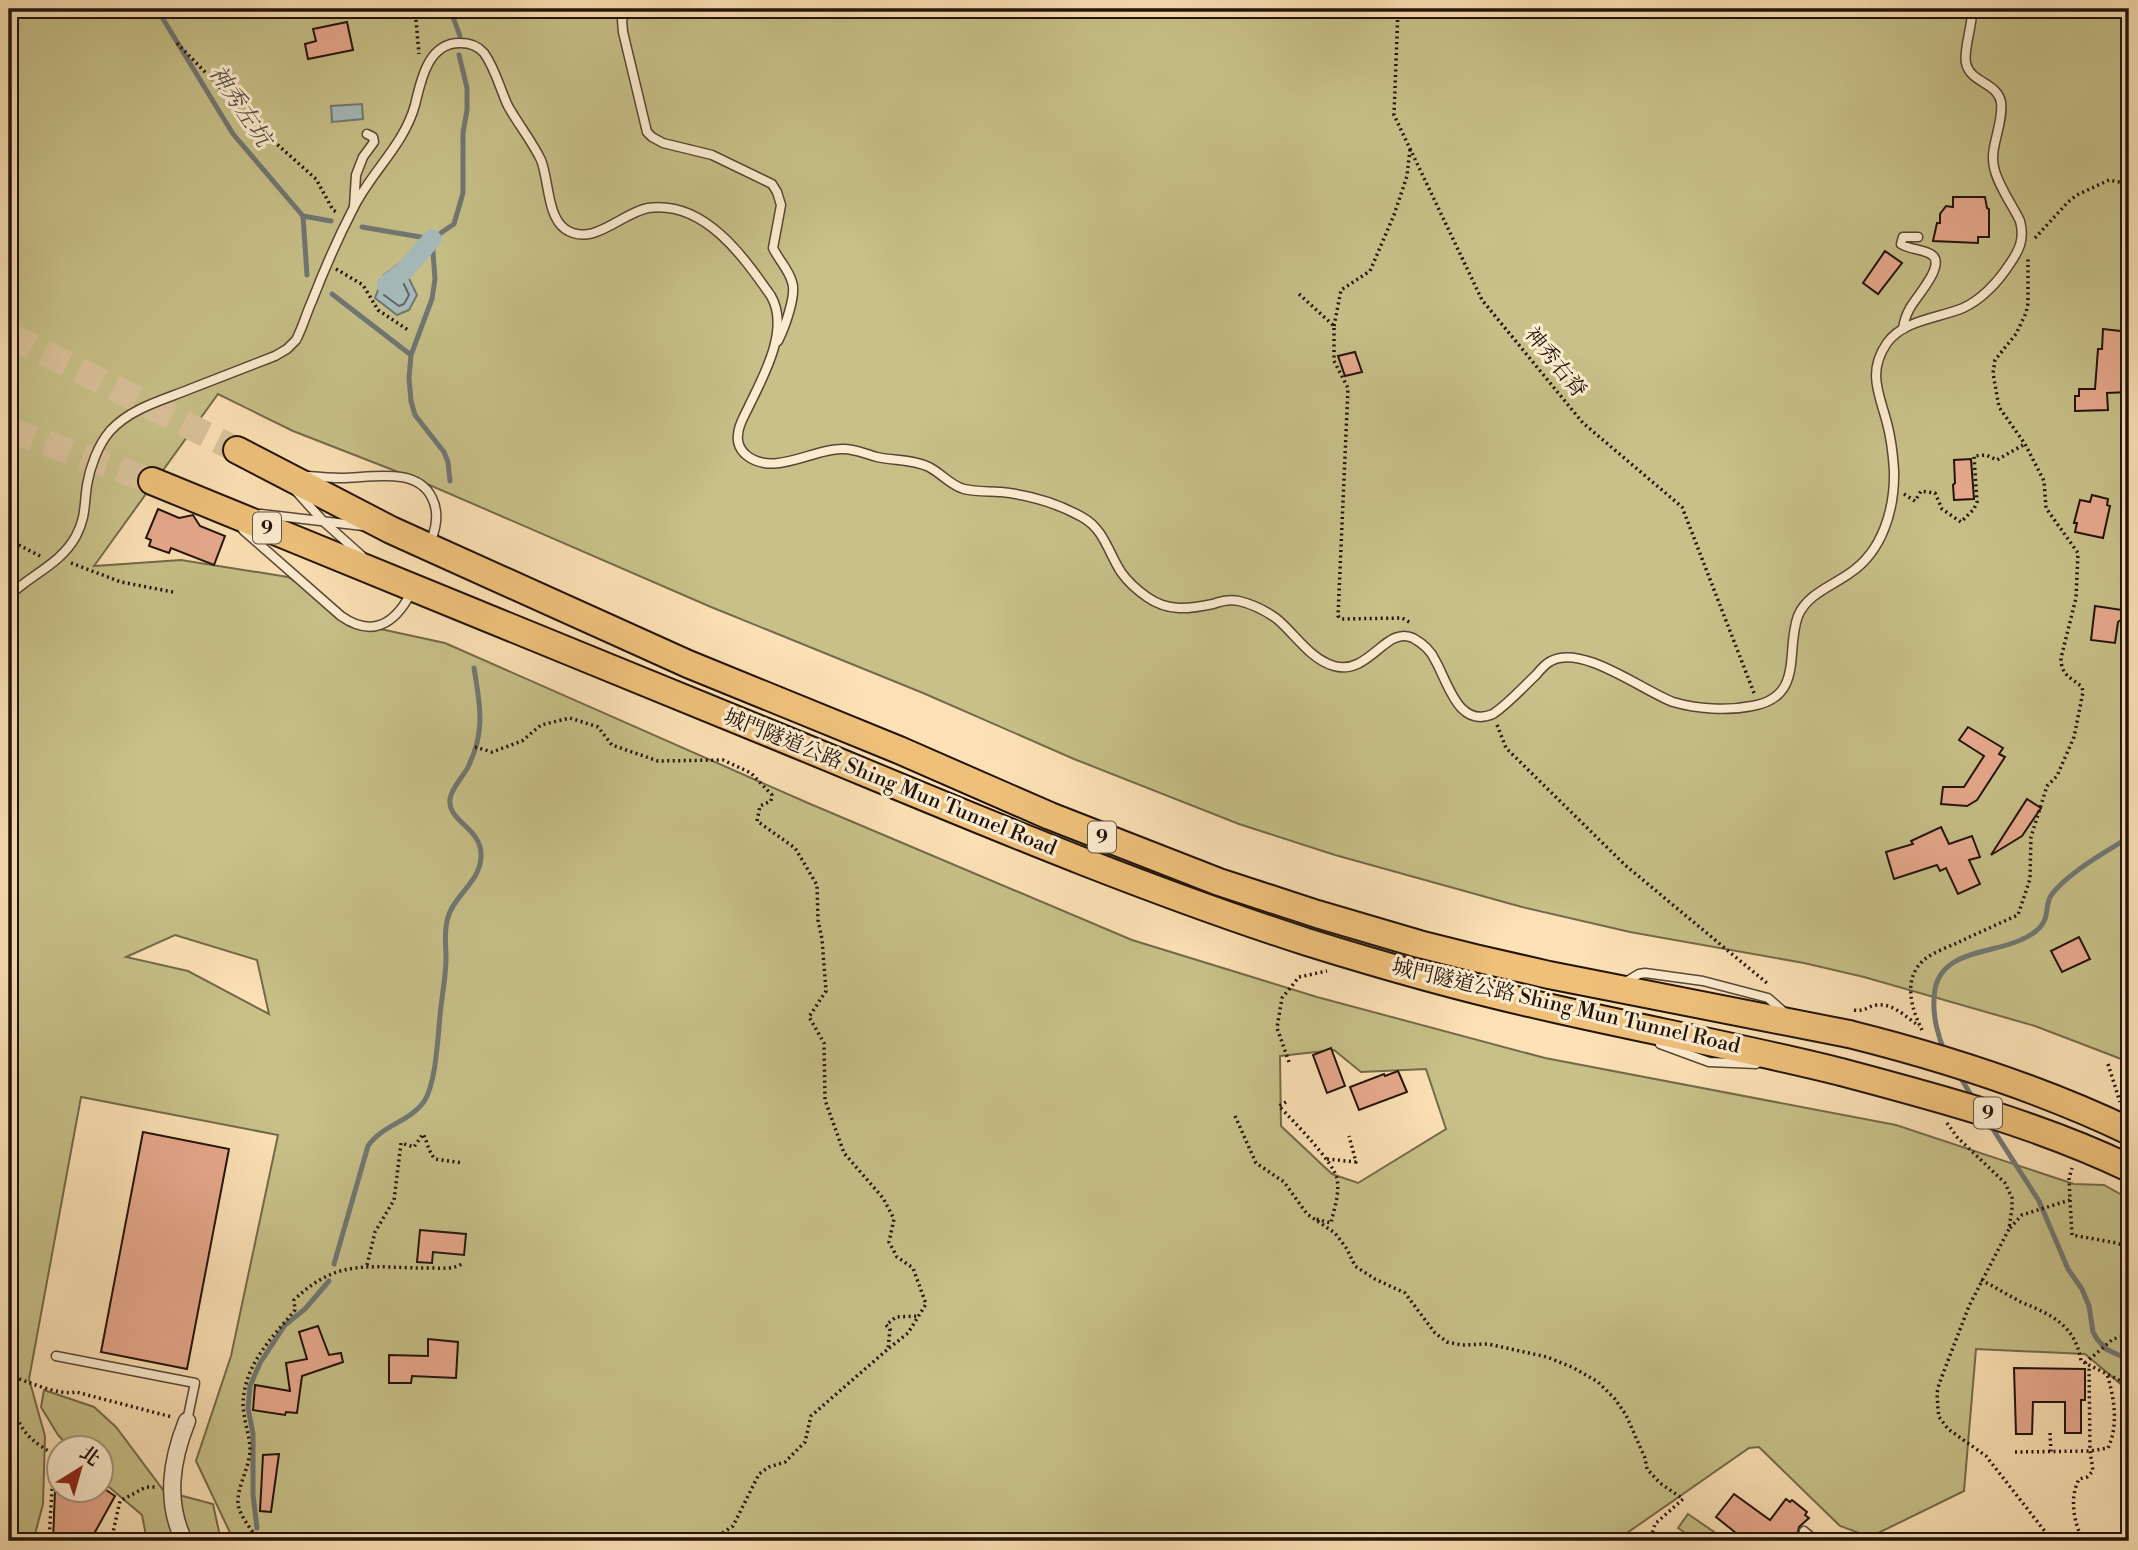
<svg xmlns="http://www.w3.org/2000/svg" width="2138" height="1550" font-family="'Libre Bodoni','Noto Serif TC',serif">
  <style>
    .green { fill: #c7c088; stroke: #746a49; stroke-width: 2; fill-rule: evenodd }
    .water { fill: #a5bab9; stroke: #717773; stroke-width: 2 }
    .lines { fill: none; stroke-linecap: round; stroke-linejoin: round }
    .shore { stroke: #646662; stroke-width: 2 }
    .stream { stroke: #717773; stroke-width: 5 }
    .canal { stroke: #a5bab9; stroke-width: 19 }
    .building { fill: #e7a98d; stroke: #22130a; stroke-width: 2 }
    .trunk-tunnel { stroke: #dac29b; stroke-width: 26; stroke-dasharray: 26 13; stroke-linecap: butt }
    .service-casing { stroke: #584635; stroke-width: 11 }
    .minor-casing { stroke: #584635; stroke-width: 19 }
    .trunk-casing { stroke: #22130a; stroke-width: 30 }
    .path { stroke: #22130a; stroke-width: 3.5; stroke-dasharray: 2 3.5; stroke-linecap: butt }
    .service { stroke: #fceccf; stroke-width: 8 }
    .minor { stroke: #fceccf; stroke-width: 16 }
    .trunk { stroke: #eec07a; stroke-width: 26 }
    .trunk-bridge-casing { stroke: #22130a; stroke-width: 30; stroke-linecap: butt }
    .trunk-bridge { stroke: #eec07a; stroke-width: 26 }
    .labels { text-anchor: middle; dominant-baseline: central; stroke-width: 6; stroke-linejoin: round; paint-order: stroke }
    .shield { fill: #fceccf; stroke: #635445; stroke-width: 2 }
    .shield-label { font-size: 19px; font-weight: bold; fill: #22130a }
    .street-label { font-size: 21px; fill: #22130a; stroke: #fceccf }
    .water-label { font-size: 23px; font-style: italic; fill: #504d47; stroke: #fceccf }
  </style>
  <rect width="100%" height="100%" fill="#fbe1b5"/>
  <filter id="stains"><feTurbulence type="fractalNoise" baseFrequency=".00286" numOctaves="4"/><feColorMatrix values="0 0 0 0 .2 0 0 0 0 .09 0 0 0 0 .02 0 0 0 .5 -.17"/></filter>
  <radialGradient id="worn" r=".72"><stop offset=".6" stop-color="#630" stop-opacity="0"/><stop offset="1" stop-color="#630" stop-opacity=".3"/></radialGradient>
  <g class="green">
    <path d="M9 9H2129V1062L2035 1026 1864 977 1804 963 1630 932 1522 907 1335 855 1239 824 1074 759 923 693 711 607 411 477 293 431 218 394 94 566 181 560 288 577 362 625 445 643 808 803 1132 940 1317 997 1545 1058 1896 1125 2074 1184 2104 1185 2129 1199V1391L2085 1354 1976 1349 1964 1491 1870 1537 1840 1526 1759 1447 1749 1448 1627 1533 1629 1541H234L196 1461 231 1356 278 1135 81 1097 29 1379 45 1436 43 1504 34 1538 37 1541H9ZM175 935 257 960 269 1014 188 971 126 957ZM1334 1050 1361 1072 1426 1069 1446 1129 1358 1183 1332 1174 1281 1126 1280 1056Z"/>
    <polygon points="44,1390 94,1407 116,1427 164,1491 213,1504 221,1541 147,1541 142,1515 102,1481 102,1448 70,1448 58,1435 41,1407"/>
    <polygon points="1688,1514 1720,1536 1716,1541 1697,1541 1678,1528"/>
  </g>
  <g class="water">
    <polygon points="362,104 363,119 332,122 331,106"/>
    <polygon points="401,262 417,295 409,310 397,315 375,298 384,275"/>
  </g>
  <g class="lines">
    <polygon class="shore" points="395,275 400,276 409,295 404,304 399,306 384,295 389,280"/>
    <g class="stream">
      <polyline points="157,9 233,134 303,216 307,275"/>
      <polyline points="450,9 460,36"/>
      <polyline points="303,216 331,221"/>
      <polyline points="362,227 432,239"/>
      <polyline points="332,294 411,355"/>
      <polyline points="450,481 448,462 444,452 415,415 411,401 409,378 411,355 432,299 435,279 432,239 454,224 463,193 463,133 467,110 467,88 459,55"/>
      <path d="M1945 1052C1938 1037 1933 1017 1934 1000 1934 943 2003 958 2036 931 2052 918 2043 906 2052 894 2070 871 2105 853 2129 837"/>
      <polyline points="1959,1075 1974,1100"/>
      <polyline points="1989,1123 2039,1201 2068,1269 2082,1289 2089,1306 2093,1332 2097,1339 2106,1349 2129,1360"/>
      <path d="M334 1264 368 1146C382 1125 412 1121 425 1100 437 1079 438 1031 441 1006 443 990 446 974 446 958 446 946 444 934 447 921 452 896 480 883 481 857 483 828 447 822 450 799 452 787 463 777 468 767 486 731 480 705 474 668"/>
      <polyline points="257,1528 253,1495 253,1434 248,1408 250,1386 260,1363 285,1325 305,1309 329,1281"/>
    </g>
    <polyline class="canal" points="386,285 405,270 432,239"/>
  </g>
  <g class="building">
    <polygon points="347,22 353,50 308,59 305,44 316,41 313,29"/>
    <polygon points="1953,197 1985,197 1987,208 1989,209 1989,237 1978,237 1978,243 1933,241 1937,223 1940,223 1940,214 1946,206 1953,207"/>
    <polygon points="1885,251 1902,263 1878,294 1863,283"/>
    <polygon points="2103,329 2129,332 2129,392 2107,393 2108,410 2075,411 2075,396 2079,396 2079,389 2095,389 2098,349 2102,349"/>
    <polygon points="1355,352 1362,372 1345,376 1338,356"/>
    <polygon points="1971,459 1974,499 1954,500 1953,485 1955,483 1954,460"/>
    <polygon points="2092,495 2108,499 2107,505 2110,506 2103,538 2075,532 2077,523 2074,523 2080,500 2090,502"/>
    <polygon points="158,509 179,518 193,515 200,526 225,536 214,565 171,548 169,553 149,546 151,540 146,538"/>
    <polygon points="2095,606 2129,611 2129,614 2118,622 2115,643 2091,640"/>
    <polygon points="1968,727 2003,748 1999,754 2005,757 1977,800 1967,806 1941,804 1943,787 1964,787 1984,756 1959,740"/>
    <polygon points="2027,799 2041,808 2022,836 1991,855"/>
    <polygon points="1941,827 1949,844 1972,836 1980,857 1969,860 1980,884 1958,894 1946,868 1940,871 1937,865 1894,879 1886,852 1913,844 1911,841"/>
    <polygon points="2079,937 2090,959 2062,972 2051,951"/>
    <polygon points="1331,1048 1345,1086 1327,1093 1313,1055"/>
    <polygon points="1398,1071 1407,1092 1359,1110 1350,1087 1384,1074 1385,1076"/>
    <polygon points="143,1132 229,1149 187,1369 101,1352"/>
    <polygon points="420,1230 466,1234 464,1255 433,1252 432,1263 417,1262"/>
    <polygon points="318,1326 329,1355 341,1353 343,1362 302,1376 297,1413 286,1412 285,1415 253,1410 255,1385 290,1391 286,1363 307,1359 299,1332"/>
    <polygon points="428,1339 458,1342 456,1378 412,1376 411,1383 389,1383 389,1355 428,1356"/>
    <polygon points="2014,1368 2085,1369 2085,1400 2081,1400 2081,1433 2065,1433 2065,1402 2033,1402 2032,1434 2016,1434"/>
    <polygon points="279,1454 271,1512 260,1511 263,1455"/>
    <polygon points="55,1490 106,1490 115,1496 90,1541 53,1541"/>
    <polygon points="1734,1494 1770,1520 1786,1499 1790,1502 1792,1500 1807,1512 1805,1515 1809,1518 1799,1527 1798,1532 1790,1541 1746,1541 1716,1517"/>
  </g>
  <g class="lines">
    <g class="trunk-tunnel">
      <polyline points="9,335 237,450"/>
      <polyline points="9,430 152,481"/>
    </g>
    <g class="service-casing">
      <g id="service">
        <path d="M627 9 622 20 623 32 647 132 652 137 663 143 712 155 772 184 777 192 781 205 773 248C778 259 789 270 792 282 797 295 784 329 778 341"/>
        <polyline points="354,206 356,175 363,157 374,142 373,137 367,134"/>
        <path d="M1903 329C1904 321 1906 315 1910 308 1916 297 1946 265 1932 255 1924 249 1910 250 1901 244L1903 237H1918"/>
        <path d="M308 476C319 477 330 478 341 478 370 478 417 466 432 498 438 510 437 523 433 535"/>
        <polyline points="296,491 323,521 362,556"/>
        <polyline points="261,514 363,526"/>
        <path d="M243 530 341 616C368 635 390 628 407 600"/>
        <path d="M9 596C31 574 60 565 76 536 86 517 84 505 87 485 90 467 98 445 110 431 131 408 163 400 190 389 219 378 247 367 275 356L287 349 296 340C303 327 306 314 312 301 324 270 338 238 353 209 371 172 404 145 415 105 421 80 428 42 461 43 470 43 478 46 484 53 495 68 500 89 508 106 518 124 532 141 541 160 549 180 547 216 565 229 593 248 621 213 648 208 704 200 743 256 771 296 790 329 764 375 749 406 745 415 738 425 738 435 737 442 740 449 745 454 772 478 812 449 841 449 854 448 865 454 877 457 895 461 912 459 929 467 941 473 951 486 964 489 976 492 989 491 1001 492 1029 495 1057 503 1082 517 1104 529 1108 552 1121 572 1128 582 1137 590 1147 597 1168 612 1189 609 1213 604 1221 601 1230 599 1239 601 1252 604 1266 611 1277 619 1295 634 1310 659 1334 666 1369 676 1386 625 1413 638 1422 643 1431 651 1435 660 1448 682 1458 729 1493 714 1509 703 1522 688 1536 675 1540 670 1545 664 1551 661 1583 644 1643 691 1673 702 1697 709 1727 711 1752 706 1805 697 1785 650 1798 616 1807 594 1832 586 1850 573 1883 551 1895 508 1894 470 1893 455 1891 438 1887 423 1879 393 1867 372 1887 343 1903 320 1939 318 1963 308 1981 300 1998 282 2009 265 2019 251 2025 239 2020 221 2013 206 1997 184 1994 167 1989 148 2004 123 2001 102 1997 82 1970 83 1966 63 1963 50 1973 25 1972 9"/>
        <polyline points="1624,983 1639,974 1645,973 1703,981 1768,998 1785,1013"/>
        <polyline points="1660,1044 1709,1062 1756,1064"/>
        <polyline points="56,1356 195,1383 187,1421"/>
        <polyline points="1804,1531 1816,1541"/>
      </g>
    </g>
    <g class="minor-casing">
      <path id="minor" d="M184 1541C165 1501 171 1461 187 1421"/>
    </g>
    <g class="trunk-casing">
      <g id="trunk">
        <polyline points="237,450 391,530 688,664 899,750 1050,816 1219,882 1317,914 1419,944 1475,958 1549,975 1849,1034"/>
        <path d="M152 481C357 566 564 648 769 733 947 806 1124 883 1307 942 1387 967 1468 990 1551 1008 1647 1030 1745 1048 1841 1072"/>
      </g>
    </g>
    <g class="path">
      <polyline points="415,9 419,54"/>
      <polyline points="1398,9 1394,115 1482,300 1583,423 1682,507 1754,693"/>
      <polyline points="177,43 261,130 316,179 333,210 338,213"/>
      <polyline points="2035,238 2068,202 2077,195 2109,180 2129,184"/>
      <polyline points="336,269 363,285 378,310 408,330"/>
      <polyline points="1299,294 1334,326 1334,361 1348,388 1338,616 1341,619 1402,618 1411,623"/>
      <polyline points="1334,326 1341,290 1370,271 1394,215 1407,176 1410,149"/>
      <polyline points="1904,494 1915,501 1921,491 1935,493 1942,509 1961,522 1974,509 1977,502 1974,456 1986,455 1997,460 2025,444"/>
      <polyline points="9,540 42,557"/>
      <polyline points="71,563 121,582 173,592"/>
      <polyline points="1497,725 1506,748 1625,865 1768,984"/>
      <polyline points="475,747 492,752 522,741 541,725 570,718 598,727 612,745 658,761 723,760 751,773 772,795 771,801 760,806 757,821 795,848 817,885 818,920 822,939 826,991 809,1017 824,1043 825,1100 844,1153 883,1198 894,1219 889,1242 897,1257 913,1268 926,1304 908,1333 888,1349"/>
      <path d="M1854 1010C1864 1012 1868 1006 1877 1005 1893 1003 1906 1017 1919 1026"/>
      <path d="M1922 1030C1911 1008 1902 978 1925 959 1934 952 1948 947 1959 942 1978 933 1998 924 2018 915L2030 879 2031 837 2047 786 2057 776 2074 737 2083 692 2082 687C2071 677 2061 676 2061 658L2076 598 2078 553 2046 508 2044 481 2025 444 1999 407 1993 373 1995 360 2016 334 2026 313 2028 303V259"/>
      <polyline points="1289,1062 1277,1028 1282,998 1299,977 1327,971"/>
      <polyline points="2108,1064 2120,1102"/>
      <path d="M1286 1102 1279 1106C1293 1121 1334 1162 1337 1179 1340 1193 1334 1209 1331 1223L1316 1219"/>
      <polyline points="1235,1116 1256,1163 1284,1182 1307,1214 1335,1233 1347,1249 1355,1266 1375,1279 1405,1293 1435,1333 1447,1342 1462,1345 1488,1344 1547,1357 1574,1368 1598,1382 1615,1399 1626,1415 1645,1458 1647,1469 1660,1483 1683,1499 1655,1524 1650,1541"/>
      <polyline points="1947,1123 1957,1137 2005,1183 2012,1198 2012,1208 2009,1229 1969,1306 1939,1384 1937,1393 1938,1410 1939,1417 1948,1429 1986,1456 2047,1534 2056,1541"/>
      <polyline points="1327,1159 1356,1162 1349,1136"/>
      <polyline points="2070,1200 2072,1235 2117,1243 2129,1248"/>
      <polyline points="2010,1228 2022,1215 2070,1200 2069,1178 2072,1168"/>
      <path d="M367 1265 375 1232 394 1200 401 1143 414 1147 423 1134C428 1143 428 1151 435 1159L463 1163"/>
      <path d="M1981 1280C1995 1287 2008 1295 2021 1302 2052 1315 2075 1325 2081 1361L2129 1385"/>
      <polyline points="2085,1363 2113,1339 2129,1335"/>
      <path d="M9 1375C26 1381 59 1396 76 1392L172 1417"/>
      <path d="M9 1380C14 1417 18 1435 54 1454L49 1541"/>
      <polyline points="2050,1433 2051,1452"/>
      <path d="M2015 1452 2090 1451 2108 1448C2119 1425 2114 1397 2107 1374"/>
      <polyline points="111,1541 120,1501 146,1487 155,1487"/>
      <polyline points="241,1541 252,1532"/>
      <path d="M259 1541C252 1530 240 1517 238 1504 237 1486 249 1469 250 1451 250 1435 243 1419 243 1403 245 1363 272 1338 295 1310L294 1300C340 1255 375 1269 432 1268 443 1268 454 1270 463 1263"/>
      <polyline points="715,1541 721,1534 733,1526 759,1474 769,1467 785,1462 805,1442 811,1416 888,1349 890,1329 886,1325 896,1317 919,1316"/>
      <path d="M2083 1541C2074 1522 2069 1499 2079 1479L2087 1477 2093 1471 2090 1451 2089 1365"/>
    </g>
    <use href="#service" class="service"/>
    <use href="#minor" class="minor"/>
    <use href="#trunk" class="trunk"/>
    <g class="trunk-bridge-casing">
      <g id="trunk-bridge">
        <path d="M1849 1034C1945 1058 2039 1088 2129 1131"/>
        <path d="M1841 1072C1939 1098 2037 1124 2129 1168"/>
      </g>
    </g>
    <use href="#trunk-bridge" class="trunk-bridge"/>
  </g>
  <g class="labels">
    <g class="shield">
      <rect x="253" y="512.5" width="28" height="31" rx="5"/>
      <rect x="1088" y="821.5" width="28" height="31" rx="5"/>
      <rect x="1974" y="1097.5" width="28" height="31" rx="5"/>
    </g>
    <g class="shield-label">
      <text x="267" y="528">9</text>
      <text x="1102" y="837">9</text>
      <text x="1988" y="1113">9</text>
    </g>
    <g class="street-label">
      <text transform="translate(1555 363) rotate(51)">神秀右脊</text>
      <text transform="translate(890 783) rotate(22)">城門隧道公路 Shing Mun Tunnel Road</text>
      <text transform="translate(1566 1007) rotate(13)">城門隧道公路 Shing Mun Tunnel Road</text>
    </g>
    <g class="water-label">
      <text transform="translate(240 106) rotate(56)">神秀左坑</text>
    </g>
  </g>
  <rect width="2138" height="1550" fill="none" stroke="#fbe1b5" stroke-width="35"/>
  <rect x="10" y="10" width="2117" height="1529" fill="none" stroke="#22130a" stroke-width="3.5"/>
  <rect x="18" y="18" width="2103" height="1515" fill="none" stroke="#22130a" stroke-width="2"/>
  <g transform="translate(80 1469) rotate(37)"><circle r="33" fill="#fceccf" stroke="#a59580" stroke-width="2"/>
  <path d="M0-5L12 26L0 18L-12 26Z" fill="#8f2418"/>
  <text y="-10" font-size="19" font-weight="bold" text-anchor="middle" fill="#22130a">北</text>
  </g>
  <rect width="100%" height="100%" filter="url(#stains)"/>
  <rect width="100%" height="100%" fill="url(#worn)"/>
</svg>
